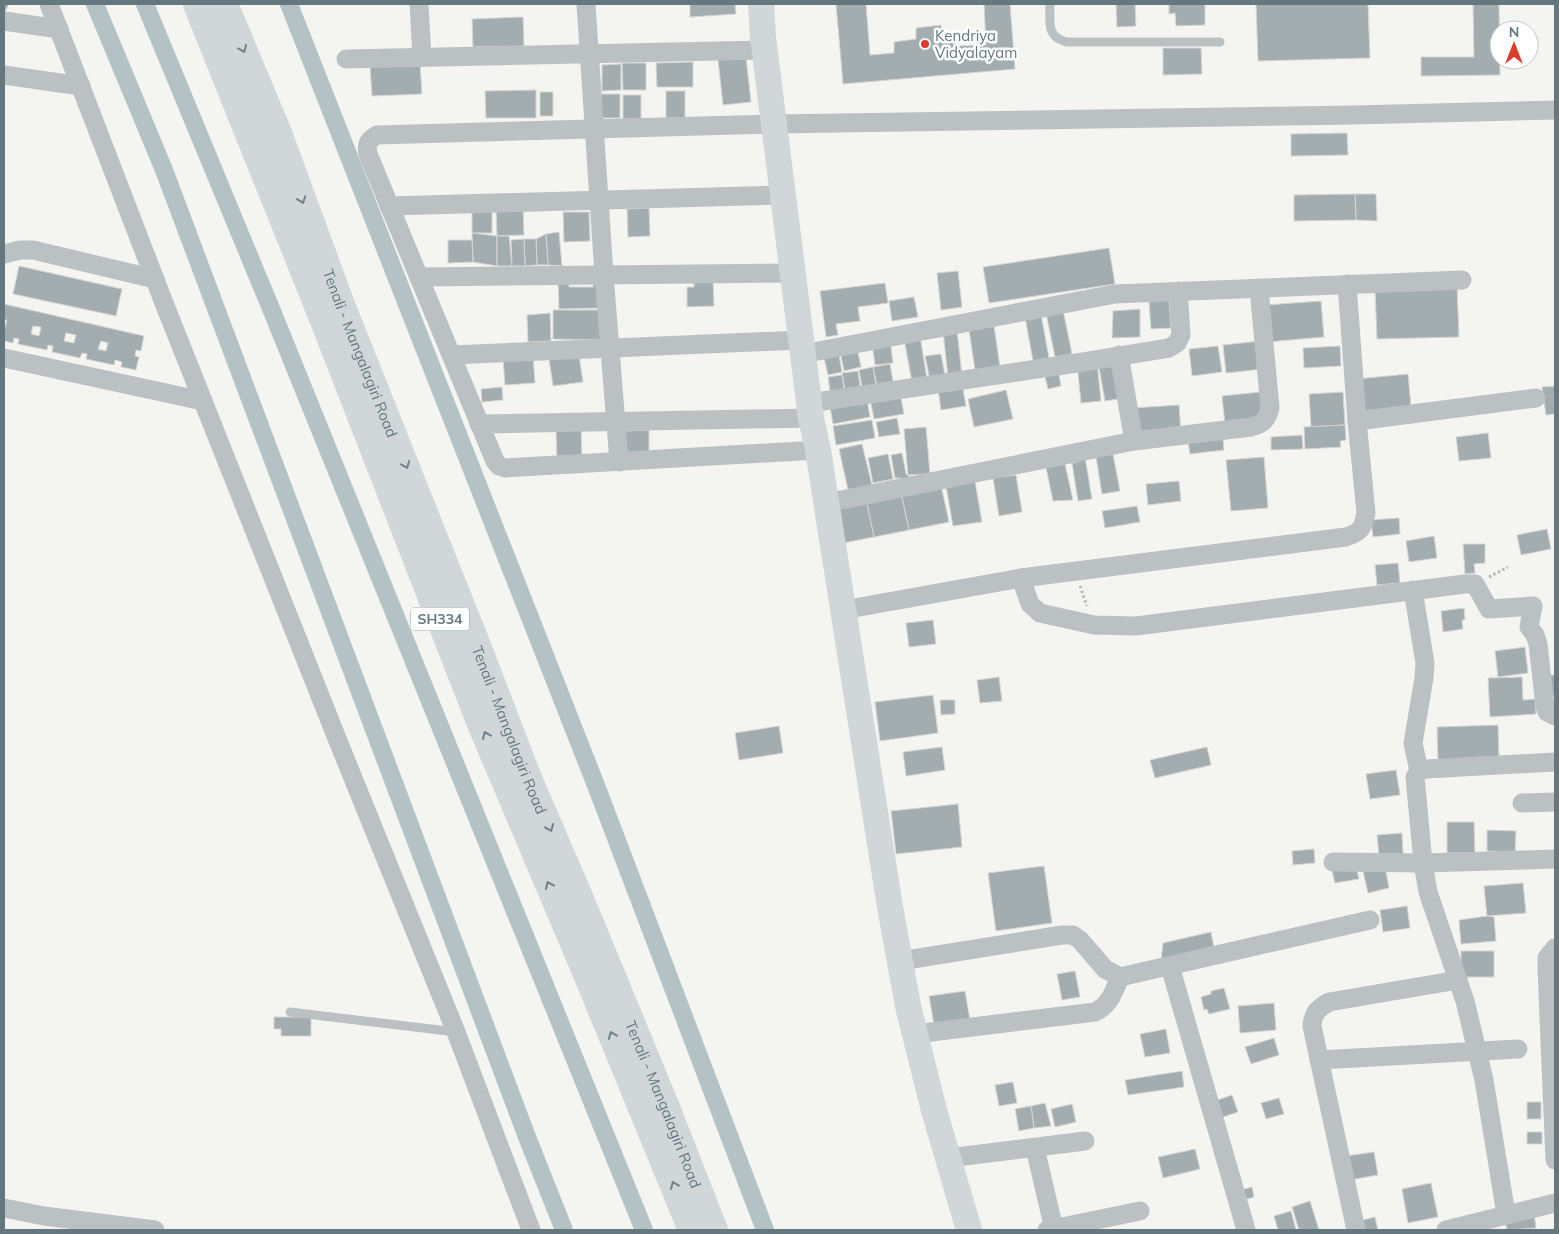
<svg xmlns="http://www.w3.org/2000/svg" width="1559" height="1234" font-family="Mulish,sans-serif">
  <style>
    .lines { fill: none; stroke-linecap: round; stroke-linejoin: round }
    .canal { stroke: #b4c2c5; stroke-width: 18 }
    .building { fill: #a3adb0; stroke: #d6d5d4; fill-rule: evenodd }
    .path { stroke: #b6babb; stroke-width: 3; stroke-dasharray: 2.5 2.5; stroke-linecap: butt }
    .service { stroke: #bbc1c3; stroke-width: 9 }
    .minor { stroke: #bbc1c3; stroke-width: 19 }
    .secondary { stroke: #d1d6d9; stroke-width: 26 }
    .primary { stroke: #d1d6d9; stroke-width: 28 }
    .oneway { stroke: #708189 }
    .poi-dot { fill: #da3d2b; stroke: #fff; stroke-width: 2 }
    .labels { text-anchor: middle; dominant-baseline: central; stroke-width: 5; stroke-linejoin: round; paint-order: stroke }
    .shield { fill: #fff; stroke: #93a0a6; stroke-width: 1 }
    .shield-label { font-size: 14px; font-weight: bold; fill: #657880 }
    .poi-label { font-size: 15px; fill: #657880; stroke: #fff; text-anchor: start }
    .street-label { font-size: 15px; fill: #657880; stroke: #fff }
  </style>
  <rect width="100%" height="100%" fill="#f4f4f1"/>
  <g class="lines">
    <g class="canal">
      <polyline points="95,4 164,170 527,1137 564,1230"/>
      <polyline points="145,4 274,316 644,1230"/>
      <polyline points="289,4 597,788 765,1230"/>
    </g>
  </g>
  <g class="building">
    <polygon points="4,4 9,4 4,14"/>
    <polygon points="690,4 735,4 736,14 690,17"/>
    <polygon points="836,4 866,4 870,55 894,53 894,42 916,39 916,28 941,25 942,37 956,35 957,46 986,45 984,4 1010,4 1015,69 843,84"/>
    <polygon points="1116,4 1135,4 1136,26 1117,27"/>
    <polygon points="1169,4 1205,4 1205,25 1176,26 1175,13 1169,14"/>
    <polygon points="1256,4 1368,4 1370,58 1258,61"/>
    <polygon points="1473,4 1499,4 1500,75 1421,76 1421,57 1474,57"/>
    <polygon points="523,17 524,46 473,47 472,19"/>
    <polygon points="1163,48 1201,48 1202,74 1163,75"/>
    <polygon points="746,57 751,102 723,105 718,59"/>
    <polygon points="693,62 693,87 657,87 656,63"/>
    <polygon points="622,63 646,63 646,90 623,90"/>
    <polygon points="420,64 422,94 372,96 370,66"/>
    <polygon points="621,64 621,90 602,91 602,65"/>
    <polygon points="536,90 536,118 486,118 485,91"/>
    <rect x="666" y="91" width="19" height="27"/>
    <rect x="540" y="92" width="13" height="24"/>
    <rect x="601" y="94" width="19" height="24"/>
    <rect x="623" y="95" width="18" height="24"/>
    <polygon points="1347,133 1348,155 1291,156 1291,134"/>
    <polygon points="1355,194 1376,194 1377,221 1356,220"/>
    <polygon points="1355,194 1356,220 1294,221 1294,195"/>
    <polygon points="523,206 524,235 497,236 496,207"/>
    <polygon points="649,208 650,236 628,237 627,209"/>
    <rect x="472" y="209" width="20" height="24"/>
    <polygon points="563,212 589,212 590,241 564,242"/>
    <polygon points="559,232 562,266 548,265 546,234"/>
    <polygon points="472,233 497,236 497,266 473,262"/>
    <polygon points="546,234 548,265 537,265 536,239"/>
    <polygon points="497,236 509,236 512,266 497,266"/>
    <polygon points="524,239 536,239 537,265 525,266"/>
    <polygon points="524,239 525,266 512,266 511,240"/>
    <polygon points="448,240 472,240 473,262 448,263"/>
    <polygon points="1109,248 1115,284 989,303 983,267"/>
    <polygon points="19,266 122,289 116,316 13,294"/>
    <polygon points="958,271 962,307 941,310 937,273"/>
    <polygon points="713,279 714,306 687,307 687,287 694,287 694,280"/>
    <polygon points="558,281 569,281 569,287 593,287 594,281 599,281 600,308 559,309"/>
    <polygon points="885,283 888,303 858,307 860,321 836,324 838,335 826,337 820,291"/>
    <polygon points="1457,286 1459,337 1377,339 1375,289"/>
    <polygon points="914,297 918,317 892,321 889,301"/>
    <polygon points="1169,300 1171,328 1151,329 1149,302"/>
    <polygon points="1321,301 1324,337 1268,342 1265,305"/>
    <path d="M4 304 144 336 141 351 136 350 135 356 139 357 136 370 121 367 122 362 115 360 114 365 86 359 87 354 82 353 80 358 52 352 53 346 48 345 47 350 18 344 19 339 14 338 13 343 4 341V326L5 327 7 320H4ZM33 326 41 327 39 336 31 334ZM66 333 76 335 74 343 64 341ZM101 341 108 343 106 351 98 349Z"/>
    <polygon points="1140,309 1140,337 1112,338 1113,311"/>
    <polygon points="553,310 604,310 604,340 553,339"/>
    <polygon points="1063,310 1072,354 1055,357 1046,313"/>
    <polygon points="550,313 551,341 528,342 527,315"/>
    <polygon points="1041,314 1049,358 1033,361 1025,317"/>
    <polygon points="994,326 1000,367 975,370 969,330"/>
    <polygon points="957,330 962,376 948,377 943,331"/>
    <polygon points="920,336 927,379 912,382 904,339"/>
    <polygon points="890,340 893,363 875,365 872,343"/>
    <polygon points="1260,341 1263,369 1226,373 1223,345"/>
    <polygon points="1218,346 1222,372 1192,376 1189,349"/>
    <polygon points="1340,346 1341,366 1304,368 1303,348"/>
    <polygon points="857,348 861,367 844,371 840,351"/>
    <polygon points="838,350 842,372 828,375 823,353"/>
    <polygon points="941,354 945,376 930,380 925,356"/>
    <polygon points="579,355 583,382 553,386 549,359"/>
    <polygon points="533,356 535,383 505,385 503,358"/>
    <polygon points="1117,359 1124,398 1105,401 1098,362"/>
    <polygon points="1097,361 1101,401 1081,403 1077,363"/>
    <polygon points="890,364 894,387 878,390 873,367"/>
    <polygon points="873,367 877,391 863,393 859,370"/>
    <polygon points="1058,370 1061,386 1048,389 1044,373"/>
    <polygon points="858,371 861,393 846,396 842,373"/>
    <polygon points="1408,374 1411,407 1359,412 1356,379"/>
    <polygon points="842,375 845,396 831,397 828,377"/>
    <polygon points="962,384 966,406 941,410 938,388"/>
    <polygon points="1555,386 1555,414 1546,415 1542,387"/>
    <polygon points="502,387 503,400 482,402 481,389"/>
    <polygon points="1006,390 1013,419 974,427 968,399"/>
    <polygon points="1260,392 1263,420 1225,424 1222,396"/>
    <polygon points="1343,392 1345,425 1311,427 1309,394"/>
    <polygon points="900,393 904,414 874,419 870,398"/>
    <polygon points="867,400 870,417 833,424 830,406"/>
    <polygon points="1179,405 1181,434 1135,438 1132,408"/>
    <polygon points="897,418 900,434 879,437 876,422"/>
    <polygon points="872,420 875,438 836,445 833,426"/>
    <polygon points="1345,425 1346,440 1340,441 1341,447 1305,449 1304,427"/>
    <polygon points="926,427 930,474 908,475 904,429"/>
    <polygon points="581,430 582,458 557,459 556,431"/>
    <polygon points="649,430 649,456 624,456 623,431"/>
    <polygon points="1488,433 1491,458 1459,461 1456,437"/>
    <polygon points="1302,435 1303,449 1271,450 1271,437"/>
    <polygon points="1223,438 1224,450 1190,454 1188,442"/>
    <polygon points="862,444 872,485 848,490 839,449"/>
    <polygon points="902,453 906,474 912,479 895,478 891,455"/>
    <polygon points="888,454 893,479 873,483 868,458"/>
    <polygon points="1113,454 1120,491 1102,494 1096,457"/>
    <polygon points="1085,457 1092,499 1078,501 1072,463 1078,462 1079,460"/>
    <polygon points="1264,457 1268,508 1231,511 1226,460"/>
    <polygon points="1065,464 1073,500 1053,501 1046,467"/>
    <polygon points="1016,475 1022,512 999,516 993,478"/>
    <polygon points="975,481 982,522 953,526 946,486"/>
    <polygon points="1179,481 1181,501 1148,505 1146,484"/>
    <polygon points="941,485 949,522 909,530 901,493"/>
    <polygon points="901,493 909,530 874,537 866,500"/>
    <polygon points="866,500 874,537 843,543 836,505"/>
    <polygon points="1137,506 1140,522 1105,528 1102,511"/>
    <polygon points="1399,518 1400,534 1373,537 1371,520"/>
    <polygon points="1547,529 1551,549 1521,555 1517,535"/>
    <polygon points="1434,536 1437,558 1409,562 1406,541"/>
    <polygon points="1463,544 1485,544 1485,563 1474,564 1475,573 1465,574"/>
    <polygon points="1398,563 1400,583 1377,585 1375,565"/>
    <polygon points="1464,608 1465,620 1462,620 1463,629 1443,632 1441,611"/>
    <polygon points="933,620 936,644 909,647 906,623"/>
    <polygon points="1525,647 1528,673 1498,677 1495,651"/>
    <rect x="1550" y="675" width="5" height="21"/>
    <polygon points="999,677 1002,701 980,703 977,680"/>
    <polygon points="1522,677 1523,700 1535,699 1536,714 1490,717 1488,678"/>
    <polygon points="933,695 938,733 880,741 875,702"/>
    <polygon points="940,700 955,700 955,714 941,715"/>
    <polygon points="1498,725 1499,759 1438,761 1437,727"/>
    <polygon points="779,726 783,753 739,760 735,733"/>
    <polygon points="942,747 945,770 906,776 903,752"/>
    <polygon points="1207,747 1211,765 1155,778 1150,760"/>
    <polygon points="1396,770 1400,795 1370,799 1366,774"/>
    <polygon points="958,804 962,847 896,854 891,811"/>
    <polygon points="1447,822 1474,822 1475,853 1447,853"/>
    <polygon points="1487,830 1516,831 1515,852 1487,851"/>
    <polygon points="1402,833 1403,854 1379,856 1377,835"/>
    <polygon points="1314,849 1315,863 1293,865 1292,851"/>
    <polygon points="1044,866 1052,923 996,931 988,873"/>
    <polygon points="1385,866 1389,888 1368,893 1363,871"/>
    <polygon points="1356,867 1359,879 1335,883 1332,871"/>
    <polygon points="1523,883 1526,913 1487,916 1484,886"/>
    <polygon points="1407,906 1410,928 1383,932 1380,910"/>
    <polygon points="1487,916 1494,917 1496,941 1461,944 1459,920"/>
    <polygon points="1211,932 1214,948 1161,960 1163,943"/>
    <rect x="1461" y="951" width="33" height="26"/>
    <polygon points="1075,971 1080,997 1062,1000 1057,974"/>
    <polygon points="1224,988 1230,1009 1209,1014 1207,1009 1204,1010 1201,997 1211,994 1211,991"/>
    <polygon points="965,991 970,1020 934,1025 929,996"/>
    <polygon points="1274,1003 1276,1030 1240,1033 1238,1006"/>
    <polygon points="274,1017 311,1017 311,1036 281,1036 281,1029 274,1029"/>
    <polygon points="1166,1029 1170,1053 1145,1057 1140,1034"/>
    <polygon points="1274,1038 1279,1055 1251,1064 1245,1047"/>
    <polygon points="1182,1071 1184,1087 1128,1095 1125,1080"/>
    <polygon points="1013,1082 1017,1103 999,1106 995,1085"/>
    <polygon points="1232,1095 1238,1112 1220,1118 1215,1101"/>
    <polygon points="1279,1098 1284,1114 1266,1119 1261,1103"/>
    <rect x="1527" y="1102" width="14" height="17"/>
    <polygon points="1045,1103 1051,1126 1034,1128 1031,1106"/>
    <polygon points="1072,1104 1076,1122 1055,1127 1051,1109"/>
    <polygon points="1031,1106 1034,1128 1019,1131 1015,1109"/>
    <rect x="1527" y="1132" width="15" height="12"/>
    <polygon points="1195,1149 1200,1169 1163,1178 1158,1157"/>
    <polygon points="1374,1152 1378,1175 1350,1180 1346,1156"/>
    <polygon points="1431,1183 1438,1217 1408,1223 1402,1189"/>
    <polygon points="1252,1187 1254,1197 1237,1202 1234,1192"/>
    <polygon points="1310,1201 1319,1230 1299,1230 1292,1207"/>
    <polygon points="1291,1211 1296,1230 1278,1230 1274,1216"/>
    <polygon points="1534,1213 1536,1228 1507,1230 1504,1218"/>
    <polygon points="1375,1217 1378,1230 1357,1230 1355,1222"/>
  </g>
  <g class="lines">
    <g class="path">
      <polyline points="1489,577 1508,567"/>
      <polyline points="1080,586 1087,606"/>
    </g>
    <g class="service">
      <path d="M1050 4C1050 21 1046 38 1067 42H1220"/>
      <polyline points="290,1012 456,1032"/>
    </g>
    <g class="minor">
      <polyline points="49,4 164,303 338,741 456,1032 531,1230"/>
      <polyline points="419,4 422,57"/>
      <polyline points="586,4 604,275 619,462"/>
      <polyline points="4,21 59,29"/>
      <polyline points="346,59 765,50"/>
      <polyline points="4,75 81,86"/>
      <polyline points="389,206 783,195"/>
      <polyline points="4,254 20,250 33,250 155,279"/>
      <polyline points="419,277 793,273"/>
      <polyline points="1347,284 1357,421 1536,398"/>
      <polyline points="803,354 1115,294 1462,280"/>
      <polyline points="451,355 801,340"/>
      <polyline points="1119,355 1134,441"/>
      <polyline points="4,358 203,401"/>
      <polyline points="810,403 1077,363 1169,348 1177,343 1181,335 1178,291"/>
      <polyline points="479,424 811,418"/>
      <path d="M818 450 505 468 499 466 495 461 368 154C366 144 368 140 377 135L774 124 1354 115 1555 110"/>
      <path d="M826 503 1134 441 1251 427C1263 424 1267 420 1270 408L1259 288"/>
      <polyline points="1021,578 1030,604 1040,613 1094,625 1136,626 1465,584 1475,584 1489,609 1533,606 1529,627 1535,635 1538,644 1545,706 1547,712 1555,716"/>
      <polyline points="1413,590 1425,663 1424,678 1413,743 1419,771"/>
      <path d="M843 610 1021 578 1346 537C1361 532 1363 528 1366 513L1357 421"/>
      <polyline points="1522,803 1555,802"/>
      <polyline points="1333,862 1423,863 1555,859"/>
      <polyline points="1555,948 1547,958 1547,969 1555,1160"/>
      <polyline points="900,961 1062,935 1073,935 1080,940 1105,969 1120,977 1370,920"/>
      <polyline points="1170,966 1246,1230"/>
      <path d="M915 1034 1095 1012C1110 1005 1114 991 1120 977"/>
      <polyline points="1319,1060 1518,1049"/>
      <polyline points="1035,1148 1054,1229"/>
      <polyline points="948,1158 1085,1141"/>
      <polyline points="4,1208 44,1216 155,1230"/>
      <polyline points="1506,1214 1484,1080 1465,1001 1428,892 1423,863 1415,777 1419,771 1426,769 1555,762"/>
      <polyline points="1047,1230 1140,1211"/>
      <path d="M1356 1230 1312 1026C1313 1013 1317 1009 1329 1002L1458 980"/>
      <polyline points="1446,1230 1555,1203"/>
    </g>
    <polyline class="secondary" points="761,4 763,37 811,418 818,450 890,907 908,1006 934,1110 969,1230"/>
    <g class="primary">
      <polyline points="197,4 326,326 481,724 587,974 692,1230"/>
      <path id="s1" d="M224 4 278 133 343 310 474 638 527 776 580 899 665 1105 714 1230"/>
    </g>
  </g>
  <defs><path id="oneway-chevron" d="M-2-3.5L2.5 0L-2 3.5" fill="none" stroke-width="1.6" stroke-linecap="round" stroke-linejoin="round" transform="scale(1.25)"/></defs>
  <g class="oneway">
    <use href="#oneway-chevron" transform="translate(243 49) rotate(67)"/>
    <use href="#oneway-chevron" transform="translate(302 200) rotate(70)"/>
    <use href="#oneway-chevron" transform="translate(406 465) rotate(68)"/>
    <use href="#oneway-chevron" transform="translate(486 735) rotate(-113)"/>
    <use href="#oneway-chevron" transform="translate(550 828) rotate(67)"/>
    <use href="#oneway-chevron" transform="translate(549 885) rotate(-113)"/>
    <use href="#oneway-chevron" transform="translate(612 1035) rotate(-112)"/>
    <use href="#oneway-chevron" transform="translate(674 1185) rotate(-112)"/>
  </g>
  <circle class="poi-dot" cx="925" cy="44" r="5"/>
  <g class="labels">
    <rect class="shield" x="411" y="607.5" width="58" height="23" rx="4"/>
    <g class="shield-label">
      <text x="440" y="619">SH334</text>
    </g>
    <g class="poi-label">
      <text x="935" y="35">Kendriya<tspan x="935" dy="17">Vidyalayam</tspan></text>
    </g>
    <g class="street-label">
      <text stroke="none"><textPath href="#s1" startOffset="375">Tenali - Mangalagiri Road</textPath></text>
      <text stroke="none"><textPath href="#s1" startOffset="780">Tenali - Mangalagiri Road</textPath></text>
      <text stroke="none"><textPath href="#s1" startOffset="1185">Tenali - Mangalagiri Road</textPath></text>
    </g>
  </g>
  <rect width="1559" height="1234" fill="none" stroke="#657880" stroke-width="10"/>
  <g transform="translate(1514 45)"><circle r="24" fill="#ffffff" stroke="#c1c9cc"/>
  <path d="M0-4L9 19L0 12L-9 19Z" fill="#da3d2b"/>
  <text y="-8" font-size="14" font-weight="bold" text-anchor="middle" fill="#657880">N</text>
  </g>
</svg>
